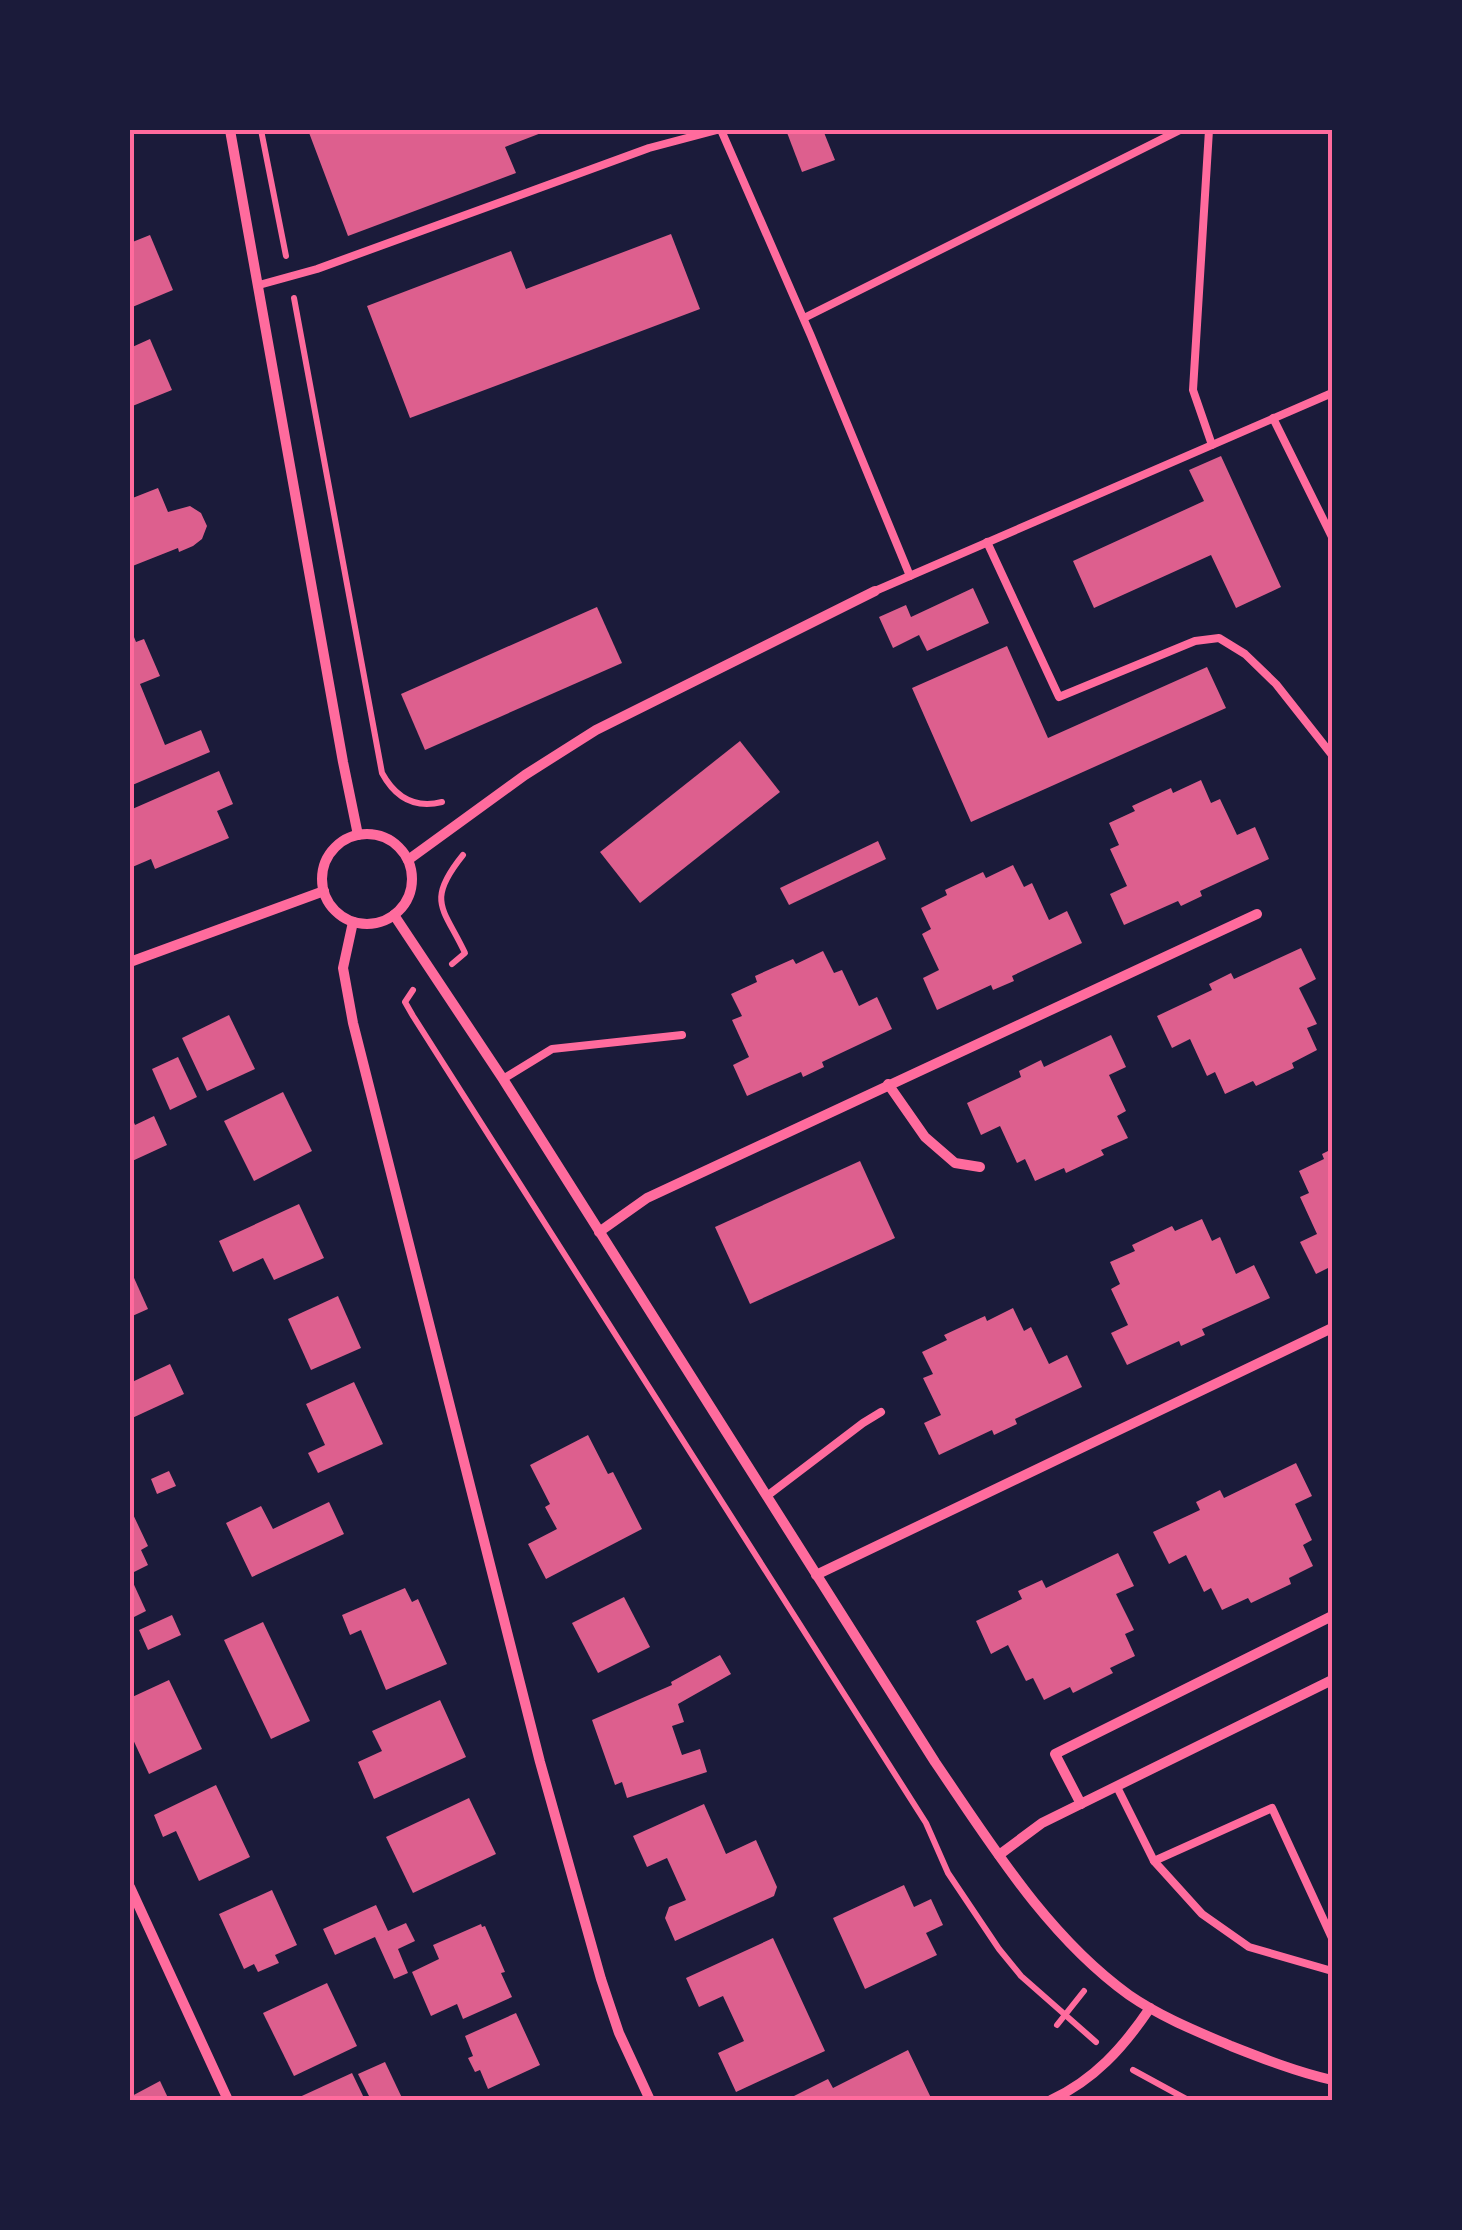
<svg xmlns="http://www.w3.org/2000/svg" width="1462" height="2230" font-family="'Space Grotesk',sans-serif">
  <style>
    .building { fill: #dd5f8e }
    .lines { fill: none; stroke-linecap: round; stroke-linejoin: round }
    .path { stroke: #ff6b9d; stroke-width: 6 }
    .service { stroke: #ff6b9d; stroke-width: 8 }
    .minor { stroke: #ff6b9d; stroke-width: 10 }
    .neatline { fill: none; stroke: #ff6b9d; stroke-width: 4 }
  </style>
  <rect width="100%" height="100%" fill="#1b1b3a"/>
  <g class="building">
    <polygon points="308,130 549,130 505,147 516,173 348,236"/>
    <polygon points="786,130 823,130 835,160 802,172"/>
    <polygon points="671,234 700,309 410,418 367,306 511,251 526,289"/>
    <polygon points="150,235 173,290 130,308 130,243"/>
    <polygon points="150,339 172,390 130,407 130,348"/>
    <polygon points="1221,456 1281,587 1236,608 1211,555 1094,608 1073,561 1204,501 1189,470"/>
    <polygon points="158,488 168,512 190,506 201,513 207,526 202,539 193,546 179,552 178,548 130,567 130,499"/>
    <polygon points="973,588 989,623 927,651 919,635 893,648 879,617 906,605 911,617"/>
    <polygon points="597,607 622,663 425,750 401,694"/>
    <polygon points="130,627 136,642 144,639 160,676 140,684 165,745 201,730 210,752 130,786"/>
    <polygon points="1007,646 1048,738 1207,667 1226,708 971,822 912,688"/>
    <polygon points="740,741 780,792 640,903 600,852"/>
    <polygon points="219,771 233,804 217,811 229,838 155,869 151,859 130,868 130,810"/>
    <polygon points="1201,780 1211,803 1220,799 1237,835 1255,827 1269,859 1200,891 1202,896 1181,906 1178,901 1124,925 1110,894 1127,886 1110,849 1119,845 1109,823 1135,811 1132,806 1171,788 1173,793"/>
    <polygon points="878,841 886,859 789,905 780,888"/>
    <polygon points="1013,865 1024,887 1032,883 1049,920 1067,911 1082,943 1012,976 1014,981 993,990 991,985 937,1010 923,978 939,970 922,934 931,929 921,908 947,895 945,890 983,872 986,878"/>
    <polygon points="1301,948 1316,979 1299,988 1317,1024 1307,1028 1317,1050 1292,1063 1294,1068 1256,1086 1253,1081 1225,1094 1215,1072 1207,1076 1190,1039 1172,1048 1157,1016 1212,990 1209,984 1231,973 1234,979"/>
    <polygon points="823,951 834,973 842,970 859,1006 877,997 892,1029 822,1062 824,1067 803,1077 801,1072 747,1096 733,1065 749,1057 732,1020 742,1016 731,994 757,982 755,976 793,959 796,964"/>
    <polygon points="229,1015 255,1069 207,1091 182,1038"/>
    <polygon points="1111,1035 1126,1067 1109,1075 1126,1111 1117,1116 1128,1138 1101,1150 1104,1155 1066,1173 1064,1168 1035,1181 1025,1159 1017,1163 1000,1126 981,1135 967,1103 1021,1077 1019,1071 1041,1060 1044,1067"/>
    <polygon points="178,1057 197,1097 170,1110 152,1069"/>
    <polygon points="283,1092 312,1151 254,1181 224,1121"/>
    <polygon points="130,1113 135,1125 154,1116 167,1145 130,1162"/>
    <polygon points="1332,1149 1332,1266 1316,1274 1300,1242 1317,1234 1300,1197 1309,1193 1299,1171 1324,1159 1322,1154"/>
    <polygon points="860,1161 895,1238 750,1304 715,1227"/>
    <polygon points="299,1204 324,1258 274,1280 263,1258 233,1272 219,1241"/>
    <polygon points="1202,1219 1212,1241 1220,1237 1236,1274 1254,1265 1270,1298 1202,1329 1205,1335 1181,1346 1179,1341 1127,1365 1111,1333 1128,1325 1111,1289 1120,1284 1110,1262 1135,1251 1132,1245 1172,1226 1175,1231"/>
    <polygon points="130,1269 148,1309 130,1317"/>
    <polygon points="338,1296 361,1348 311,1370 288,1319"/>
    <polygon points="1013,1308 1024,1331 1031,1327 1049,1364 1067,1355 1082,1387 1015,1419 1017,1424 994,1435 992,1430 939,1455 924,1423 941,1415 923,1378 933,1374 922,1352 947,1340 944,1335 985,1316 987,1321"/>
    <polygon points="170,1364 184,1394 130,1419 130,1383"/>
    <polygon points="354,1382 383,1444 318,1473 308,1453 325,1445 306,1404"/>
    <polygon points="588,1435 608,1474 613,1472 642,1529 546,1579 528,1544 557,1529 545,1507 550,1504 530,1465"/>
    <polygon points="1296,1463 1312,1496 1295,1504 1312,1540 1303,1545 1313,1566 1289,1578 1291,1584 1251,1603 1248,1598 1222,1610 1211,1588 1204,1592 1186,1555 1169,1564 1153,1532 1200,1510 1196,1502 1220,1490 1224,1498"/>
    <polygon points="169,1471 176,1486 157,1494 151,1479"/>
    <polygon points="329,1502 344,1534 252,1577 226,1523 261,1506 273,1529"/>
    <polygon points="130,1508 148,1546 141,1550 148,1565 130,1574"/>
    <polygon points="1118,1553 1134,1586 1116,1594 1134,1630 1125,1634 1135,1656 1110,1668 1113,1673 1073,1693 1070,1687 1044,1700 1033,1678 1026,1681 1008,1645 991,1654 976,1621 1022,1599 1018,1591 1042,1580 1046,1588"/>
    <polygon points="130,1576 146,1611 130,1619"/>
    <polygon points="405,1588 412,1602 418,1599 447,1664 386,1690 361,1630 350,1635 342,1615"/>
    <polygon points="624,1597 650,1647 598,1673 572,1623"/>
    <polygon points="172,1615 181,1635 148,1650 139,1630"/>
    <polygon points="263,1622 310,1721 271,1739 224,1640"/>
    <polygon points="720,1655 731,1674 678,1704 684,1722 672,1726 682,1755 700,1749 707,1772 627,1798 622,1782 615,1785 592,1720 672,1685 671,1682"/>
    <polygon points="169,1680 202,1749 149,1774 130,1733 130,1698"/>
    <polygon points="440,1700 466,1757 374,1799 358,1762 382,1751 372,1731"/>
    <polygon points="216,1785 250,1857 199,1881 176,1831 163,1837 154,1815"/>
    <polygon points="469,1798 496,1854 413,1893 386,1837"/>
    <polygon points="704,1804 726,1854 756,1840 777,1887 774,1896 675,1941 665,1918 669,1907 686,1900 667,1858 647,1867 633,1836"/>
    <polygon points="904,1885 914,1907 931,1899 943,1925 926,1933 937,1955 865,1989 833,1918"/>
    <polygon points="272,1890 297,1945 275,1955 279,1963 258,1972 254,1964 244,1969 219,1914"/>
    <polygon points="376,1905 388,1931 406,1923 415,1941 398,1949 408,1973 394,1979 375,1937 335,1955 323,1929"/>
    <polygon points="481,1924 482,1927 485,1926 505,1972 501,1973 512,1997 463,2019 457,2004 431,2016 412,1972 439,1959 433,1945"/>
    <polygon points="773,1938 825,2051 736,2092 718,2053 744,2041 723,1996 699,2007 686,1978"/>
    <polygon points="327,1983 357,2046 294,2076 263,2013"/>
    <polygon points="516,2013 540,2065 488,2089 480,2070 475,2072 468,2058 473,2056 465,2036"/>
    <polygon points="908,2050 932,2100 786,2100 828,2079 833,2088"/>
    <polygon points="385,2062 403,2100 371,2100 358,2074"/>
    <polygon points="352,2073 365,2100 293,2100"/>
    <polygon points="160,2081 169,2100 130,2100 130,2097"/>
  </g>
  <g class="lines">
    <g class="path">
      <polyline points="261,130 286,256"/>
      <path d="M294 298 382 773C395 797 414 809 442 802"/>
      <path d="M452 964 465 953C444 908 425 902 463 855"/>
      <polyline points="413,990 405,1002 413,1016 926,1823 948,1873 999,1949 1021,1976 1096,2042"/>
      <polyline points="1057,2025 1084,1991"/>
      <polyline points="1133,2070 1188,2100"/>
    </g>
    <g class="service">
      <polyline points="721,130 811,336 910,576"/>
      <polyline points="1209,130 1193,390 1212,445"/>
      <polyline points="259,285 317,269 649,148 717,130"/>
      <polyline points="804,318 1180,130"/>
      <polyline points="1273,418 1332,537"/>
      <polyline points="987,542 1059,697 1195,641 1219,638 1245,654 1276,684 1332,755"/>
      <polyline points="875,591 1332,393"/>
      <polyline points="503,1079 552,1049 682,1035"/>
      <polyline points="767,1496 863,1423 881,1412"/>
      <polyline points="1117,1787 1154,1861 1272,1808 1332,1938"/>
      <polyline points="1154,1861 1202,1914 1249,1947 1332,1971"/>
    </g>
    <g class="minor">
      <polyline points="230,130 343,762 358,835"/>
      <circle cx="367" cy="879" r="45"/>
      <polyline points="408,860 525,775 596,730 875,591"/>
      <path d="M394 915 503 1079 935 1762C991 1844 1047 1936 1129 1995 1161 2017 1196 2031 1231 2046 1264 2059 1297 2072 1332 2080"/>
      <polyline points="353,922 343,968 353,1023 540,1762 601,1979 619,2033 650,2100"/>
      <polyline points="130,962 324,891"/>
      <polyline points="888,1084 925,1137 955,1163 980,1167"/>
      <polyline points="599,1232 647,1198 1257,914"/>
      <polyline points="816,1575 1332,1328"/>
      <polyline points="1081,1804 1055,1754 1332,1616"/>
      <polyline points="999,1855 1042,1823 1332,1680"/>
      <polyline points="130,1887 228,2100"/>
      <path d="M1051 2100C1094 2080 1123 2048 1150 2008"/>
    </g>
  </g>
  <rect width="1462" height="2230" fill="none" stroke="#1b1b3a" stroke-width="265"/>
  <rect x="132" y="132" width="1198" height="1966" class="neatline"/>
</svg>
